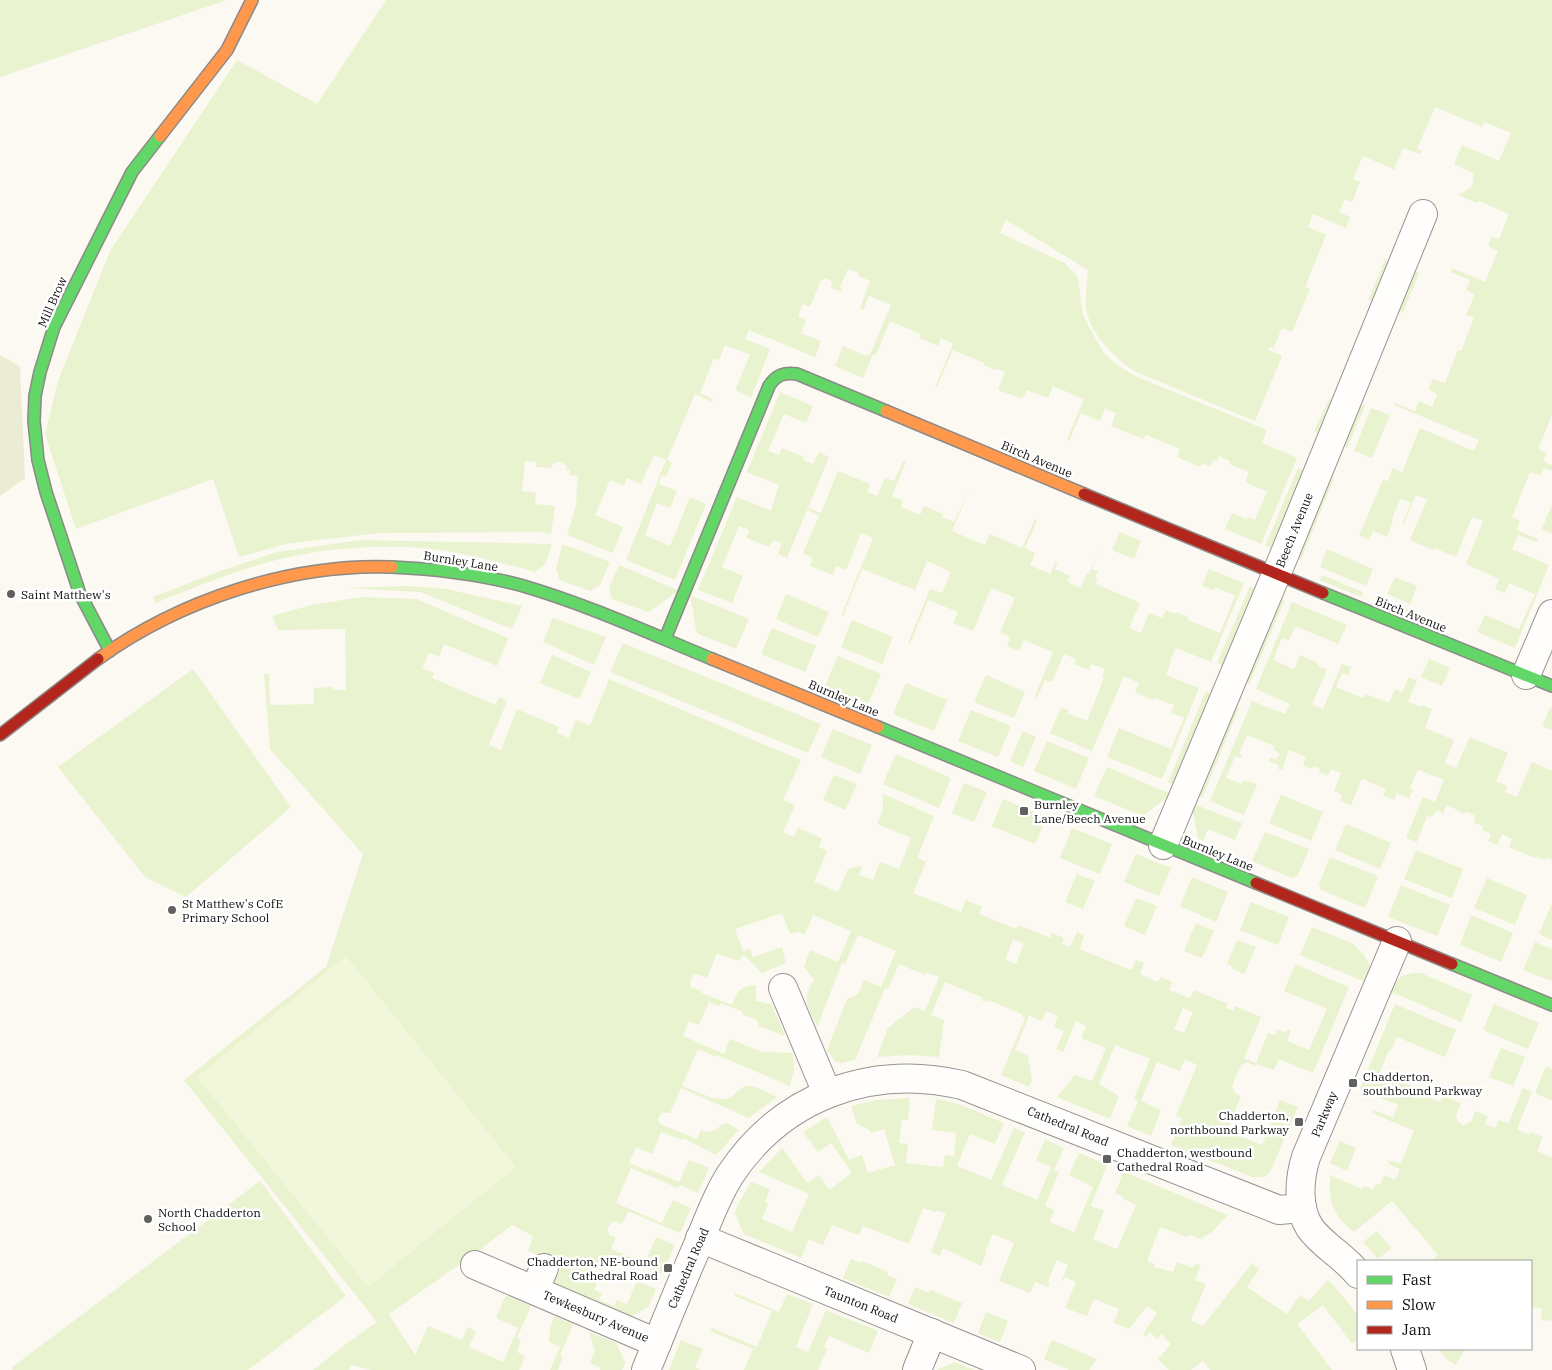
<svg xmlns="http://www.w3.org/2000/svg" width="1552" height="1370" font-family="'IBM Plex Serif',serif">
  <style>
    .green { fill: #e9f3cf; fill-rule: evenodd }
    .cemetery { fill: #eaedd4 }
    .pitch { fill: #f2f6da }
    .lines { fill: none; stroke-linecap: round; stroke-linejoin: round }
    .street-casing { stroke: #959491; stroke-width: 30 }
    .fast-casing { stroke: #8c8a87; stroke-width: 14 }
    .slow-casing { stroke: #8c8a87; stroke-width: 14 }
    .jam-casing { stroke: #8c8a87; stroke-width: 14 }
    .street { stroke: #fffefd; stroke-width: 28 }
    .fast { stroke: #63d668; stroke-width: 11 }
    .slow { stroke: #ff974d; stroke-width: 11 }
    .jam { stroke: #b3261e; stroke-width: 11 }
    .poi-dot { fill: #61605e; stroke: #fff; stroke-width: 2 }
    .labels { text-anchor: middle; dominant-baseline: central; stroke-width: 5; stroke-linejoin: round; paint-order: stroke }
    .street-label { font-size: 12px; fill: #0e0e0e; stroke: #fff }
    .poi-label { font-size: 12px; fill: #0e0e0e; stroke: #fff; text-anchor: start }
  </style>
  <rect width="100%" height="100%" fill="#fcf9f2"/>
  <g class="green">
    <polygon points="0,0 227,0 0,77"/>
    <path d="M386 0H1552V415L1538 449 1547 453 1543 461 1552 465V471L1543 468 1540 475 1530 472 1512 517 1520 521 1517 530 1538 539 1537 542 1518 535 1512 549 1549 565 1515 648 1477 632 1485 615 1519 629 1535 594 1509 583 1505 593 1495 589 1499 579 1466 564 1483 521 1472 517 1456 557 1434 548 1433 550 1410 540 1427 500 1416 495 1404 524H1402L1411 503 1400 499 1392 519 1393 520 1387 537 1373 531 1369 540 1359 535 1383 480 1388 481 1393 468 1402 472 1420 428 1474 451 1479 440 1394 405 1395 403 1415 411 1419 401 1432 407 1437 394 1428 389 1433 379 1445 383 1458 350 1461 351 1474 318 1466 315 1475 294 1466 290 1470 280 1451 272 1452 268 1485 282 1498 251 1488 246 1491 237 1499 239 1509 214 1479 201 1477 203 1458 195C1470 188 1474 188 1473 173L1454 164 1462 145 1499 161 1511 133 1485 122 1482 127 1435 107 1417 149 1422 151 1420 154 1403 148 1397 163 1395 164 1396 170 1363 156 1353 179 1360 182 1352 202 1345 199 1339 212 1350 217 1346 228 1313 214 1308 227 1326 235 1305 287 1310 289 1292 332 1282 328 1273 349 1270 347 1269 350 1282 356 1255 421 1136 372C1115 358 1094 338 1087 313 1084 302 1087 281 1088 270L1006 220 1000 233 1065 263 1078 277 1083 315 1090 329 1104 353 1116 364 1135 376 1267 430 1262 443 1297 458 1261 544 1225 529 1232 513 1246 519 1248 517 1255 520 1267 492 1245 482 1249 472 1229 464 1230 461 1219 456 1217 461 1213 460 1210 467 1202 463 1200 467 1177 457 1180 449 1146 435 1143 439 1111 426 1116 413 1105 409 1100 421 1081 413 1069 441 1067 440 1084 399 1053 386 1048 398 1027 390 1022 399 998 390 1005 372 996 369 995 370 984 365V363L953 350 937 387H935L953 344 941 338 938 346 919 338 920 334 890 321 876 355 873 354 863 378 835 366 843 346 866 356 867 354 870 355 891 305 869 296 863 310 860 308 870 281 858 276 859 273 848 269 840 287 842 292 831 288 832 284 831 281 826 278 821 280 810 307 803 304 798 316 806 320 801 333 821 341 815 357 749 330 745 339 770 349 751 398 737 391 736 388 750 355 725 345 719 360 714 358 700 393 713 399 712 402 695 394 667 460 672 463 666 476 662 475 659 484 677 491 670 508 657 503 645 535 670 546 690 497 706 504 675 580 626 560 666 460 654 455 641 484 627 478 624 486 610 480 595 515 623 527 613 553 567 535 579 495 576 502 578 476 569 475 570 470H566L567 467 562 462H556L552 465V468L536 467V462L525 461 522 491 536 493 535 504 555 506 551 534 539 532 379 533 285 544 239 557 213 479 76 529 45 434 58 381 110 251 237 60 317 104Z"/>
    <polygon points="1385,260 1393,263 1377,303 1368,300"/>
    <polygon points="1412,270 1419,273 1403,313 1396,308"/>
    <polygon points="780,392 813,406 806,423 784,414 768,451 779,455 782,448 804,457 803,460 813,464 819,452 829,457 808,508 821,513 838,471 870,484 867,492 877,496 885,478 894,481 903,461 906,462 892,496 903,501 901,507 920,515 924,506 943,514 942,517 954,522 970,489 952,531 985,545 990,534 1022,548 1035,519 1037,520 1025,548 1035,553 1030,565 1050,574 1056,561 1058,562 1055,569 1070,576 1067,582 1081,588 1087,573 1089,574 1101,545 1092,569 1098,571 1095,578 1098,580 1096,584 1140,603 1129,628 1141,633 1149,613 1162,618 1166,610 1175,614 1176,612 1188,617 1188,620 1220,633 1235,596 1215,587 1213,590 1202,586 1209,569 1244,583 1211,662 1176,648 1170,661 1171,662 1166,675 1199,688 1162,779 1107,757 1119,728 1171,749 1184,718 1171,713 1174,705 1154,698 1153,700 1135,692 1139,683 1124,676 1092,751 1050,733 1061,708 1068,710 1067,713 1087,721 1104,678 1102,677 1105,669 1091,664 1089,670 1074,664 1076,659 1064,654 1052,682 1045,680 1037,698 1035,696 1053,652 1024,640 1019,651 1007,646 1010,637 1000,632 1015,598 991,588 973,631 953,623 958,612 928,600 910,644 908,643 930,589 942,593 951,572 927,561 915,590 862,569 843,616 841,616 873,538 861,533 846,570 836,566 833,575 810,566 813,558 803,553 819,516 807,510 787,558 778,554 782,543 773,540 769,547 746,538 749,530 739,526 722,567 743,576 732,603 698,590 737,497 771,511 779,485 747,472"/>
    <polygon points="1329,399 1336,402 1322,435 1314,431"/>
    <polygon points="1357,404 1365,406 1347,448 1340,443"/>
    <polygon points="1371,408 1390,415 1372,458 1354,451"/>
    <polygon points="1298,468 1305,471 1272,548 1265,546"/>
    <polygon points="1328,475 1334,478 1301,560 1295,557"/>
    <polygon points="1551,506 1552,507 1552,534 1542,529"/>
    <polygon points="1120,532 1141,541 1134,559 1112,550"/>
    <path d="M361 540 552 544 545 564 535 572C493 561 449 548 405 547 355 545 302 551 255 566 221 576 188 590 156 603L153 597 223 570 277 552Z"/>
    <polygon points="562,545 568,546 610,562 600,585 590,591 560,580 556,569"/>
    <polygon points="1327,549 1373,569 1366,586 1320,567"/>
    <polygon points="619,565 675,589 678,591 648,612 612,599 609,588"/>
    <polygon points="1322,575 1363,592 1361,597 1320,580"/>
    <polygon points="1395,577 1417,586 1410,604 1387,594"/>
    <polygon points="408,586 446,589 522,606 512,629 420,592 347,588"/>
    <polygon points="1250,586 1258,590 1226,667 1217,663"/>
    <polygon points="786,594 829,612 818,637 776,619"/>
    <polygon points="690,595 749,619 736,649 698,634 696,630"/>
    <path d="M361 597 416 599 508 638 497 666 444 644 439 657 429 653 422 668 434 673 432 678 495 705 499 697 507 701 489 745 501 750 517 709 559 727 557 733 569 738 576 720 590 726 609 679 801 760 783 800 795 805 783 832 794 837 798 828 822 838 819 847 827 851 814 882 838 892 848 869 860 866 862 867 859 875 873 880 880 862 899 869 911 838 877 824 883 810V794L934 816 917 858 926 862 913 893 961 912 966 900 982 907 979 914 1016 929 1019 925 1050 938 1052 933 1064 938 1062 944 1070 947 1077 932 1084 935 1080 949 1082 950 1131 970 1136 960 1144 963 1140 974 1158 982 1161 977 1172 982 1169 990 1190 998 1194 990 1228 1004 1226 1008 1233 1011 1235 1006 1261 1017 1244 1058 1256 1063 1268 1033 1275 1035 1277 1029 1286 1033 1288 1029 1291 1030 1287 1041 1309 1050 1327 1009 1284 991 1295 964 1349 987 1313 1073 1279 1059 1274 1070 1257 1064 1256 1066 1247 1062 1241 1065 1232 1086 1235 1093 1241 1096 1227 1131 1262 1145 1280 1100 1298 1107 1270 1172 1265 1177H1252L1171 1145 1182 1118 1176 1116 1197 1065 1185 1059 1180 1071 1157 1062 1141 1101 1161 1110 1151 1136 1127 1126 1138 1101 1134 1099 1150 1059 1115 1045 1099 1084 1119 1096 1110 1119 1057 1097 1075 1075 1092 1081 1106 1048 1081 1038 1086 1026 1076 1021 1063 1052 1056 1049 1064 1031 1054 1027 1058 1016 1046 1011 1042 1021 1029 1016 1015 1050 1028 1056 1032 1081 1029 1087 1001 1075 1025 1018 1022 1016V1014L988 1000 987 1002 982 1001 983 998 945 982 931 1015 944 1020 939 1057 910 1055 877 1057 888 1028 914 1007 925 1011 939 977 926 972 925 975 899 964 888 989 885 988 855 1060 842 1063 836 1062 827 1050 847 999 858 994 864 980 881 987 896 951 858 935 845 964 842 963 817 1027C808 1005 801 1001 814 979L804 967 810 950 838 962 851 931 813 915 805 934 798 932 790 934 782 913 735 929 743 951 750 949 753 957 782 947 786 963 762 973 744 955 738 961 717 953 707 978 697 974 693 975 690 984 691 987 702 991V993L732 1005C738 990 739 987 756 985V1001L771 1004 785 1036 759 1026 757 1020 743 1015 741 1011 721 1003 719 1006 709 1002 699 1025 689 1021 683 1036 724 1054 730 1039 762 1052 793 1053 794 1070 790 1086 717 1055 716 1057 698 1049 682 1086 715 1099 716 1098C736 1104 734 1085 751 1086 759 1087 770 1094 777 1097L749 1118 681 1088 670 1113H661L658 1119 660 1124 697 1139 701 1130C715 1136 717 1125 727 1123L739 1130 716 1155 683 1138 682 1140 661 1132 652 1154 636 1147 629 1163 648 1171 649 1169 679 1182 689 1160 709 1168 698 1193 680 1185 678 1188 631 1168 616 1203 662 1223 673 1200 691 1208 680 1233 628 1211 622 1224 616 1221 610 1224 607 1229 610 1235 616 1237 611 1249 645 1263 656 1237 675 1245 662 1274 629 1261 628 1263 609 1255 605 1265 597 1262 592 1265 589 1271 591 1277 598 1280 594 1290 602 1293 599 1300 614 1306 617 1300 627 1304 637 1281 656 1289 649 1306 627 1319 558 1290 555 1282 562 1265 528 1251 533 1236 512 1225 476 1253 389 1314 415 1355 428 1326 462 1340 468 1327 476 1331 469 1347 503 1362 518 1328 496 1318 506 1295 531 1306 517 1338 521 1340 517 1352 525 1356 519 1370H371L351 1365 349 1370H313L346 1344 377 1322 184 1080 326 967 363 854 270 749 264 674H269L270 705 314 704V688L332 687 333 690H346L345 629 278 630 272 616 311 605ZM1013 939 1024 944 1016 964 1005 960ZM1183 1008 1193 1012 1184 1033 1174 1029Z"/>
    <polygon points="1277,597 1285,600 1249,684 1242,681"/>
    <polygon points="1386,601 1425,617 1423,622 1384,606"/>
    <polygon points="1292,602 1347,625 1338,644 1296,626 1289,640 1282,638 1273,660 1294,669 1300,655 1318,663 1317,666 1327,670 1312,704 1323,709 1342,664 1351,667 1348,675 1342,673 1336,687 1363,698 1366,694 1389,703 1395,689 1402,692 1409,677 1417,681 1408,702 1421,707 1422,705 1432,709 1425,728 1454,740 1445,763 1456,768 1470,737 1508,753 1496,781 1508,786 1505,792 1517,797 1532,762 1552,771 1552,860 1546,857 1545,860 1536,856 1535,858 1509,847 1512,839 1502,834 1497,845 1488,841 1491,834 1482,830 1483,826 1474,823 1475,819 1474,815 1467,812 1460,814 1461,812 1447,805 1443,814 1438,810 1431,817 1427,816 1417,842 1406,838 1423,797 1435,802 1444,780 1418,770 1410,788 1413,790 1409,799 1397,793 1394,800 1383,796 1386,789 1362,779 1351,805 1340,801 1342,795 1334,791 1341,773 1331,769 1328,776 1319,772 1320,769 1314,766 1312,769 1303,765 1306,757 1289,750 1282,770 1278,769 1279,765 1269,761 1270,758 1277,759 1280,754 1273,749 1274,746 1247,735 1239,754 1242,755 1241,758 1235,756 1226,778 1242,784 1244,780 1257,784 1244,815 1210,801 1252,701 1285,714 1290,704 1256,689"/>
    <polygon points="553,618 606,637 594,665 543,642"/>
    <polygon points="852,620 893,637 882,664 841,647"/>
    <polygon points="772,628 816,646 805,672 761,654"/>
    <polygon points="623,643 821,724 808,753 610,672"/>
    <polygon points="552,655 591,672 579,699 540,683"/>
    <polygon points="838,656 881,674 868,704 825,686"/>
    <polygon points="1429,659 1450,668 1442,686 1421,677"/>
    <polygon points="193,669 291,807 186,897 145,877 58,767"/>
    <polygon points="986,675 1025,692 1014,718 974,702"/>
    <polygon points="906,683 947,700 934,731 893,714"/>
    <polygon points="1206,691 1214,695 1175,785 1168,782"/>
    <polygon points="1232,705 1239,708 1202,798 1195,795"/>
    <polygon points="1550,708 1552,709 1552,730 1542,726"/>
    <polygon points="971,710 1011,726 998,757 958,741"/>
    <polygon points="833,729 872,745 860,774 821,757"/>
    <polygon points="1023,731 1036,737 1023,767 1010,761"/>
    <polygon points="1047,741 1089,758 1076,789 1034,771"/>
    <polygon points="896,754 951,778 939,808 883,784"/>
    <polygon points="1107,767 1171,794 1143,816 1094,796"/>
    <polygon points="834,775 857,784 845,810 823,800"/>
    <polygon points="964,783 987,792 974,822 952,813"/>
    <polygon points="1281,795 1323,812 1311,841 1269,823"/>
    <polygon points="1003,799 1047,817 1035,844 992,826"/>
    <polygon points="1191,803 1242,823 1235,840 1208,829 1203,841 1198,838"/>
    <polygon points="1346,824 1391,843 1380,869 1335,850"/>
    <polygon points="1072,828 1112,844 1100,874 1060,858"/>
    <polygon points="1265,832 1309,849 1298,875 1292,878 1252,861"/>
    <polygon points="1416,850 1463,869 1452,898 1404,879"/>
    <polygon points="1136,854 1171,868 1159,896 1124,882"/>
    <polygon points="1330,857 1378,876 1365,908 1321,890 1319,884"/>
    <polygon points="1077,874 1095,881 1083,909 1065,902"/>
    <polygon points="1192,877 1228,892 1216,922 1180,906"/>
    <polygon points="1487,878 1527,895 1515,925 1474,908"/>
    <polygon points="1401,885 1450,905 1437,936 1388,917"/>
    <polygon points="1136,898 1157,906 1145,935 1124,926"/>
    <polygon points="1251,902 1289,917 1278,945 1240,930"/>
    <polygon points="1551,905 1552,906 1552,940 1539,934"/>
    <polygon points="1471,915 1513,933 1501,962 1460,945"/>
    <polygon points="1196,923 1214,931 1202,958 1184,951"/>
    <polygon points="1312,927 1354,944 1364,955 1371,967 1368,983 1300,955"/>
    <polygon points="1237,940 1256,947 1244,974 1231,968 1232,966 1227,964"/>
    <polygon points="1535,942 1552,949 1552,981 1523,970"/>
    <polygon points="1413,973 1421,973 1472,995 1461,1022 1387,990 1402,976"/>
    <path d="M1395 1004 1456 1030 1445 1057 1397 1037 1391 1050H1389L1380 1072 1421 1090 1420 1094 1440 1102 1443 1096 1461 1103 1456 1116 1458 1122 1464 1125 1471 1122 1475 1111 1488 1116 1485 1124 1495 1128 1499 1120 1508 1124 1523 1088 1532 1092 1517 1129 1529 1135 1531 1132 1543 1137 1537 1151 1552 1158V1321L1541 1320 1542 1308 1531 1307V1261H1431L1438 1255 1392 1201 1354 1232C1332 1214 1329 1203 1330 1175L1362 1189 1364 1186 1373 1190 1376 1184 1380 1185 1384 1175 1395 1180 1400 1169 1388 1164 1389 1162 1386 1160 1401 1163 1414 1131 1372 1113 1373 1110 1393 1118 1398 1105 1360 1089Z"/>
    <polygon points="1494,1004 1539,1023 1528,1049 1483,1030"/>
    <polygon points="1501,1048 1525,1057 1513,1086 1489,1077"/>
    <polygon points="1546,1066 1552,1069 1552,1101 1535,1093"/>
    <polygon points="910,1098 908,1120 902,1120 899,1143 908,1144 906,1163 943,1167 945,1155 954,1156 956,1133 932,1130 936,1099 959,1104 1004,1123 995,1144 970,1134 957,1166 991,1180 1014,1128 1025,1132 1002,1185 1037,1200 1051,1167 1036,1160 1045,1139 1064,1148 1054,1170 1059,1172 1045,1206 1054,1210 1050,1222 1074,1232 1093,1187 1069,1175 1079,1153 1107,1165 1091,1206 1104,1211 1093,1239 1117,1249 1136,1205 1123,1199 1124,1197 1115,1193 1124,1172 1228,1215 1212,1232 1200,1239 1188,1234 1187,1237 1160,1227 1147,1261 1155,1264 1154,1267 1173,1272 1177,1262 1193,1268 1195,1264 1201,1265 1195,1280 1206,1284 1191,1320 1203,1326 1252,1263 1259,1269 1247,1287 1287,1314 1300,1295 1309,1301 1328,1280 1343,1296 1358,1316 1358,1339 1352,1344 1323,1305 1297,1324 1332,1370 1210,1370 1203,1361 1191,1370 1169,1370 1158,1359 1171,1344 1162,1334 1157,1339 1150,1332 1145,1337 1143,1334 1157,1313 1147,1306 1129,1329 1114,1323 1119,1309 1094,1299 1087,1316 1065,1308 1076,1282 1065,1277 1060,1286 1068,1265 1057,1260 1048,1281 1050,1282 1048,1287 1035,1282 1030,1293 999,1281 1014,1243 993,1234 985,1252 986,1253 981,1266 943,1248 940,1256 931,1252 946,1214 937,1210 936,1212 923,1208 909,1244 863,1226 859,1235 832,1225 823,1245 809,1239 801,1258 744,1234 735,1214 737,1206 751,1182 770,1189 765,1202 768,1204 762,1219 792,1232 809,1194 759,1172 782,1148 807,1183 819,1175 829,1190 852,1173 831,1143 818,1152 803,1132 827,1117 849,1160 862,1155 868,1173 895,1165 884,1129 871,1133 870,1130 857,1124 851,1106 877,1100"/>
    <polygon points="1340,1141 1356,1148 1347,1171 1330,1163"/>
    <polygon points="260,1181 346,1296 248,1370 13,1370 11,1368"/>
    <polygon points="1377,1231 1391,1248 1378,1259 1363,1242"/>
    <polygon points="851,1259 861,1263 862,1261 888,1272 887,1275 897,1279 889,1297 843,1278"/>
    <polygon points="915,1287 928,1293 930,1290 962,1303 954,1323 908,1304"/>
    <polygon points="735,1293 779,1312 787,1294 813,1304 796,1347 808,1352 826,1310 878,1331 869,1353 829,1336 824,1347 827,1349 818,1370 744,1370 753,1349 710,1331 712,1328 757,1347 772,1311 735,1296"/>
    <polygon points="986,1312 1008,1321 1000,1342 978,1333"/>
    <polygon points="554,1316 573,1324 560,1356 563,1357 558,1370 550,1370 560,1347 549,1342 550,1329"/>
    <polygon points="589,1332 616,1343 625,1362 622,1370 600,1370 600,1368 590,1363 595,1351"/>
    <polygon points="681,1340 703,1349 695,1367 700,1370 669,1370"/>
    <polygon points="1052,1340 1097,1359 1089,1370 1069,1370 1044,1359"/>
    <polygon points="1438,1349 1465,1349 1456,1365 1448,1360"/>
    <polygon points="954,1362 974,1370 937,1370"/>
  </g>
  <polygon class="cemetery" points="0,355 20,366 25,478 0,496"/>
  <polygon class="pitch" points="346,956 516,1167 368,1287 197,1077"/>
  <g class="lines">
    <g class="street-casing">
      <g id="street">
        <polyline points="1526,675 1552,614"/>
        <polyline points="1163,845 1283,558 1423,214"/>
        <polyline points="783,988 827,1093"/>
        <polyline points="700,1238 1021,1370"/>
        <polyline points="475,1265 657,1343"/>
        <path d="M1358 1274C1345 1257 1322 1245 1310 1228 1297 1208 1299 1179 1306 1157L1397 941"/>
        <polyline points="535,1290 544,1268"/>
        <polyline points="1405,1349 1412,1370"/>
        <path d="M646 1370C663 1329 679 1288 697 1247 707 1223 716 1197 730 1175 782 1096 871 1064 962 1085L1279 1210 1302 1208"/>
        <polyline points="917,1370 932,1333"/>
      </g>
    </g>
    <g class="fast-casing">
      <g id="fast">
        <path d="M392 567C436 569 478 574 520 585 586 604 649 633 712 659"/>
        <polyline points="1323,593 1552,686"/>
        <path d="M665 639 769 386C776 375 784 372 797 374L886 411"/>
        <polyline points="110,651 80,594 46,492 38,460 34,421 35,396 40,372 54,327 132,172 160,136"/>
        <polyline points="878,727 1256,883"/>
        <polyline points="1452,964 1552,1005"/>
      </g>
    </g>
    <g class="slow-casing">
      <g id="slow">
        <polyline points="160,136 227,50 252,0"/>
        <polyline points="886,411 1084,494"/>
        <path d="M98 659C180 600 291 563 392 567"/>
        <polyline points="712,659 878,727"/>
      </g>
    </g>
    <g class="jam-casing">
      <g id="jam">
        <polyline points="1084,494 1323,593"/>
        <polyline points="0,735 98,659"/>
        <polyline points="1256,883 1452,964"/>
      </g>
    </g>
    <use href="#street" class="street"/>
    <use href="#fast" class="fast"/>
    <use href="#slow" class="slow"/>
    <use href="#jam" class="jam"/>
  </g>
  <g class="poi-dot">
    <circle cx="11" cy="594" r="5"/>
    <rect x="1019" y="806" width="10" height="10" rx="2.5"/>
    <circle cx="172" cy="910" r="5"/>
    <rect x="1348" y="1078" width="10" height="10" rx="2.5"/>
    <rect x="1294" y="1117" width="10" height="10" rx="2.5"/>
    <rect x="1102" y="1154" width="10" height="10" rx="2.5"/>
    <circle cx="148" cy="1219" r="5"/>
    <rect x="663" y="1263" width="10" height="10" rx="2.5"/>
  </g>
  <g class="labels">
    <g class="street-label">
      <text transform="translate(52 302) rotate(-66)">Mill Brow</text>
      <text transform="translate(1037 459) rotate(23)">Birch Avenue</text>
      <text transform="translate(1294 530) rotate(-68)">Beech Avenue</text>
      <text transform="translate(461 561) rotate(9)">Burnley Lane</text>
      <text transform="translate(1411 614) rotate(22)">Birch Avenue</text>
      <text transform="translate(844 698) rotate(23)">Burnley Lane</text>
      <text transform="translate(1218 853) rotate(22)">Burnley Lane</text>
      <text transform="translate(1324 1114) rotate(-67)">Parkway</text>
      <text transform="translate(1068 1126) rotate(22)">Cathedral Road</text>
      <text transform="translate(688 1268) rotate(-67)">Cathedral Road</text>
      <text transform="translate(861 1304) rotate(22)">Taunton Road</text>
      <text transform="translate(596 1316) rotate(23)">Tewkesbury Avenue</text>
    </g>
    <g class="poi-label">
      <text x="21" y="594">Saint Matthew's</text>
      <text x="1034" y="804">Burnley<tspan x="1034" dy="14">Lane/Beech Avenue</tspan></text>
      <text x="182" y="903">St Matthew's CofE<tspan x="182" dy="14">Primary School</tspan></text>
      <text x="1363" y="1076">Chadderton,<tspan x="1363" dy="14">southbound Parkway</tspan></text>
      <text x="1289" y="1115" text-anchor="end">Chadderton,<tspan x="1289" dy="14">northbound Parkway</tspan></text>
      <text x="1117" y="1152">Chadderton, westbound<tspan x="1117" dy="14">Cathedral Road</tspan></text>
      <text x="158" y="1212">North Chadderton<tspan x="158" dy="14">School</tspan></text>
      <text x="658" y="1261" text-anchor="end">Chadderton, NE-bound<tspan x="658" dy="14">Cathedral Road</tspan></text>
    </g>
  </g>
  <rect x="1357" y="1260" width="175" height="90" fill="#ffffff" stroke="#9f9f9f"/>
  <rect x="1367" y="1276" width="25" height="8" fill="#63d668" stroke="#9f9f9f"/>
  <text x="1402" y="1285" font-size="15" fill="#0e0e0e">Fast</text>
  <rect x="1367" y="1301" width="25" height="8" fill="#ff974d" stroke="#9f9f9f"/>
  <text x="1402" y="1310" font-size="15" fill="#0e0e0e">Slow</text>
  <rect x="1367" y="1326" width="25" height="8" fill="#b3261e" stroke="#9f9f9f"/>
  <text x="1402" y="1335" font-size="15" fill="#0e0e0e">Jam</text>
</svg>
